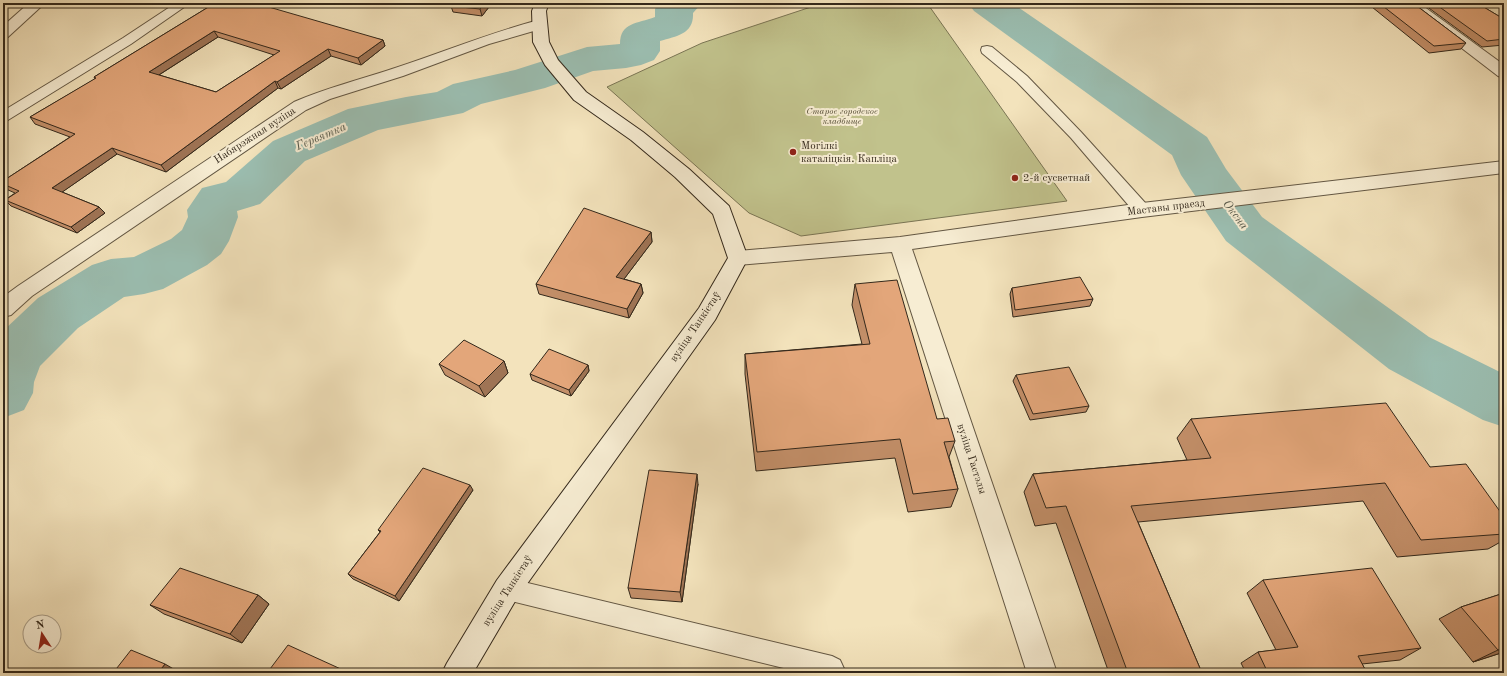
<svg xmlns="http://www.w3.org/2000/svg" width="1507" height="676" font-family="'Old Standard TT',serif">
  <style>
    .green { fill: #c1c28c; stroke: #7a7554 }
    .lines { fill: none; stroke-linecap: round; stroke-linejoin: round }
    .river { fill: #9bbeb1; fill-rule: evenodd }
    .lane-casing { stroke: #635743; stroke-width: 2 }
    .street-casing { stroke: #635743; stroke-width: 2 }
    .secondary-casing { stroke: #33281b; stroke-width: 2 }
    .lane { fill: #f7edd3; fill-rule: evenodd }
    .street { fill: #f7edd3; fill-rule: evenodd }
    .secondary { fill: #f7edd3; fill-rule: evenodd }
    .wall { fill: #c38f69; stroke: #33281b; fill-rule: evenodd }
    .shaded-wall { fill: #9f7455; stroke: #33281b }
    .building { fill: #e3a67a; stroke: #33281b; fill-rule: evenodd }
    .poi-dot { fill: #8f2418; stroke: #f7edd3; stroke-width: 1.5 }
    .labels { text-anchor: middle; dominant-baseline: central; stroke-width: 4; stroke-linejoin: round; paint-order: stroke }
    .far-park-label { font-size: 9px; font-style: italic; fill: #564e37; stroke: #f7edd3 }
    .street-label { font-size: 11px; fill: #33281b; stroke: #f7edd3 }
    .poi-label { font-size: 11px; fill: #33281b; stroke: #f7edd3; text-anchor: start }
    .water-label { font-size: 12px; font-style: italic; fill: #525548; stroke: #f7edd3 }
  </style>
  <rect width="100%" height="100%" fill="#f3e3bc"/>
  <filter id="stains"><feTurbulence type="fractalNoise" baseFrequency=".005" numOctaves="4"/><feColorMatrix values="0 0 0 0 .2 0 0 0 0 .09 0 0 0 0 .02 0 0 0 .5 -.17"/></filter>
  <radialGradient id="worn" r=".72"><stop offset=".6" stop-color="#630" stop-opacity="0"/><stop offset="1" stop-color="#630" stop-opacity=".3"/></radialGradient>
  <polygon class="green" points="823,3 927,3 1067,201 801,236 749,213 607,87 702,43"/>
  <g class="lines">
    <g class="river">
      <path d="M659 3H702L693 13C694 34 677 36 660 41V51L654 60 641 65 626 68 593 71 545 88 481 104 463 113 378 130 305 161 260 204 237 211 238 217 229 241 221 254 207 265 163 289 144 294 124 297 78 328 40 366 34 382 33 393 24 410 3 418V331L38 298 92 265 111 259 134 257 171 239 182 230 188 217 187 210 202 188 226 182 273 141 348 109 406 97 437 92 453 84 515 70 587 47 620 44C620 22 637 24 655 17V9Z"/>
      <polygon points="968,3 1012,3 1207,137 1226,169 1262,217 1429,337 1504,374 1504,427 1483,420 1389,369 1226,241 1181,175 1172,155 974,11"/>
    </g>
    <g class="lane-casing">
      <g id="lane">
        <polygon points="176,3 190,3 131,44 8,120 3,121 3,111 123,38"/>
        <polygon points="987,46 992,47 1027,76 1081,132 1148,206 1150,210 1148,214 1142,215 1136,214 1071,138 1017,82 982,53 981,50 982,47"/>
        <polygon points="507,578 832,656 840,660 846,673 804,673 507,600 499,597 496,589 499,581"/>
      </g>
    </g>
    <g class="street-casing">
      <g id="street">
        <polygon points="29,3 45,3 8,37 3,39 3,26"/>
        <polygon points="1403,3 1419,3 1504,65 1504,78 1498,76"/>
        <path d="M539 20 544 22 547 25 544 28 489 44 403 76 330 99 306 110 32 296 11 315 3 317V297L18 286 294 102C326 88 359 80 392 69 441 53 489 33 539 20Z"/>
        <polygon points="1504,161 1504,173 1142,217 912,249 1057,673 1027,673 892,252 738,265 731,263 728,258 731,253 738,251 900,237 1142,203"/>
      </g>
    </g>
    <g class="secondary-casing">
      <polygon id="secondary" points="535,3 549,3 546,11 549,42 558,60 586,92 643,132 689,169 729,206 748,258 715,320 517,598 473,673 442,673 447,663 497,580 699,308 728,258 713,214 675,177 631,140 574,100 545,65 533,42 532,11"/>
    </g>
    <use href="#lane" class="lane"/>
    <use href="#street" class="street"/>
    <use href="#secondary" class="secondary"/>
  </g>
  <g class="wall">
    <path d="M215 3 383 40 385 46 361 65 331 56 281 89 278 88 166 172 117 154 62 192 99 207 105 213 77 233 11 206 5 200 15 193 6 189 3 187V181L70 137 35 124 30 117 95 79 94 77ZM218 37 274 55 216 92 159 75Z"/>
    <polygon points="438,3 492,3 482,16 453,12 451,6 452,5"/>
    <polygon points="1367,3 1413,3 1466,43 1461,49 1429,53"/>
    <polygon points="1422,3 1477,3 1502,18 1504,18 1504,45 1482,47"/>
    <polygon points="651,232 652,242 624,279 641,284 643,293 629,318 539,294 536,284"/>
    <polygon points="855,284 937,419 955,441 949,457 958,489 951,507 908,512 895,458 756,471 745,374 745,354 862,344 852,305"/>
    <polygon points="1012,288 1093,299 1090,306 1013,317 1010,294"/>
    <polygon points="504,361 508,373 485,397 445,375 439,364"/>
    <polygon points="588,365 589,371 571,396 532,380 530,374"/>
    <polygon points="1016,375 1089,406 1086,412 1030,420 1013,381"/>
    <polygon points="1191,419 1430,467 1504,517 1504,540 1488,549 1397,557 1363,501 1138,522 1202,673 1109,673 1056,523 1035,526 1024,492 1033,474 1187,460 1177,438"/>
    <polygon points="698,484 682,602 631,598 628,588"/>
    <polygon points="473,490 399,601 353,579 348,574 380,532 378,530"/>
    <polygon points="1263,580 1421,648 1400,660 1362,664 1367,673 1246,673 1241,663 1258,652 1276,650 1247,593"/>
    <polygon points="1504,593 1504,652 1473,662 1439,619 1461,607"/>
    <polygon points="258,595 269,604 242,643 164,614 150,605"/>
  </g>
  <g class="shaded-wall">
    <polygon points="485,3 492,3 482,16 480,9"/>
    <polygon points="214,31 218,37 154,78 149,72"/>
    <polygon points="383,40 385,46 361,65 358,58"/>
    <polygon points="328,49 331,56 281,89 277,82"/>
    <polygon points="275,81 278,88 166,172 161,165"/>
    <polygon points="112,148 117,154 58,195 52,188"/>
    <polygon points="99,207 105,213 77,233 71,227"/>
    <polygon points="651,232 652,242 618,287 616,277"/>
    <polygon points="3,278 6,280 3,282"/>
    <polygon points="641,284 643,293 629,318 627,309"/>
    <polygon points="504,361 508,373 485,397 479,386"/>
    <polygon points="588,365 589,371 571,396 569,390"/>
    <polygon points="697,474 698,484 682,602 680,592"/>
    <polygon points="470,485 473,490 399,601 395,596"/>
    <polygon points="258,595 269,604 242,643 230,634"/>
    <polygon points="1504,648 1504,652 1473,662 1498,650"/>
    <polygon points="165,664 177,671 176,673 158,673"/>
    <polygon points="343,670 347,673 340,673"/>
  </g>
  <g class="building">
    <path d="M215 3H255L383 40 358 58 328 49 277 82 275 81 161 165 112 148 52 188 99 207 71 227 5 200 19 191 3 184V181L75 134 30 117 96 78 94 77ZM214 31 280 51 216 92 149 72Z"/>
    <polygon points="454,3 485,3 480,9 451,6"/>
    <polygon points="1379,3 1413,3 1466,43 1434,46"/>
    <polygon points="1434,3 1477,3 1502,18 1504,18 1504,39 1487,41"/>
    <polygon points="584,208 651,232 616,277 641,284 627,309 536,284"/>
    <polygon points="1080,277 1093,299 1015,310 1012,288"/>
    <polygon points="897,280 937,419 948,418 955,441 944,442 958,489 913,494 900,439 757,452 745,354 870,344 855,284"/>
    <polygon points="464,340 504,361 479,386 439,364"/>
    <polygon points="549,349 588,365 569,390 530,374"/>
    <polygon points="1069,367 1089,406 1033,414 1016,375"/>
    <polygon points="1386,403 1430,467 1466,464 1504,517 1504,534 1421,540 1385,483 1131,506 1202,673 1128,673 1066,506 1046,508 1033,474 1211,458 1191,419"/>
    <polygon points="423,468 470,485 395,596 348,574 381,531 378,530"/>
    <polygon points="649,470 697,474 680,592 628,588"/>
    <polygon points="180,568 258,595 230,634 150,605"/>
    <polygon points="1372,568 1421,648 1358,656 1367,673 1268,673 1258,652 1298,647 1263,580"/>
    <polygon points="1504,593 1504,648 1498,650 1461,607"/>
    <polygon points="288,645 343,670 340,673 267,673"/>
    <polygon points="131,650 165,664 158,673 113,673"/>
  </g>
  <g class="poi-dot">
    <circle cx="793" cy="152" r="4"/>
    <circle cx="1015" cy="178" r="4"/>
  </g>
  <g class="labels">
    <g class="far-park-label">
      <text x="842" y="111">Старое городское<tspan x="842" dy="10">кладбище</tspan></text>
    </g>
    <g class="street-label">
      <text transform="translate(255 136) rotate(-33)">Набярэжная вуліца</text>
      <text transform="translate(1166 208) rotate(-7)">Маставы праезд</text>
      <text transform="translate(696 327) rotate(-56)">вуліца Танкістаў</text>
      <text transform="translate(971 459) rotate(72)">вуліца Гастэлы</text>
      <text transform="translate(508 591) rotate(-57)">вуліца Танкістаў</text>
    </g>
    <g class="poi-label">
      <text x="801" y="146">Могілкі<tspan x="801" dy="13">каталіцкія. Капліца</tspan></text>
      <text x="1023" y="178">2-й сусветнай</text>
    </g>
    <g class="water-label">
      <text transform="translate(321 137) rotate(-23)">Гервятка</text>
      <text transform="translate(1235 215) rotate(53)">Оксна</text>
    </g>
  </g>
  <rect width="1507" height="676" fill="none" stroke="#f3e3bc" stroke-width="16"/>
  <rect x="4" y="4" width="1499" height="668" fill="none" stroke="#33281b" stroke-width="2"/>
  <rect x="8" y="8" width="1491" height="660" fill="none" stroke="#33281b"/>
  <g transform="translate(42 634) rotate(348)"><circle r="19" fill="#f7edd3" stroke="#a99e89"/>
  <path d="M0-3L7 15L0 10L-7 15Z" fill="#8f2418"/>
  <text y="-6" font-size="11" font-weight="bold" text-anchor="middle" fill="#33281b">N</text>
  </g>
  <rect width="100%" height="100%" filter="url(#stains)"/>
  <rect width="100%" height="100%" fill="url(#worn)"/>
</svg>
